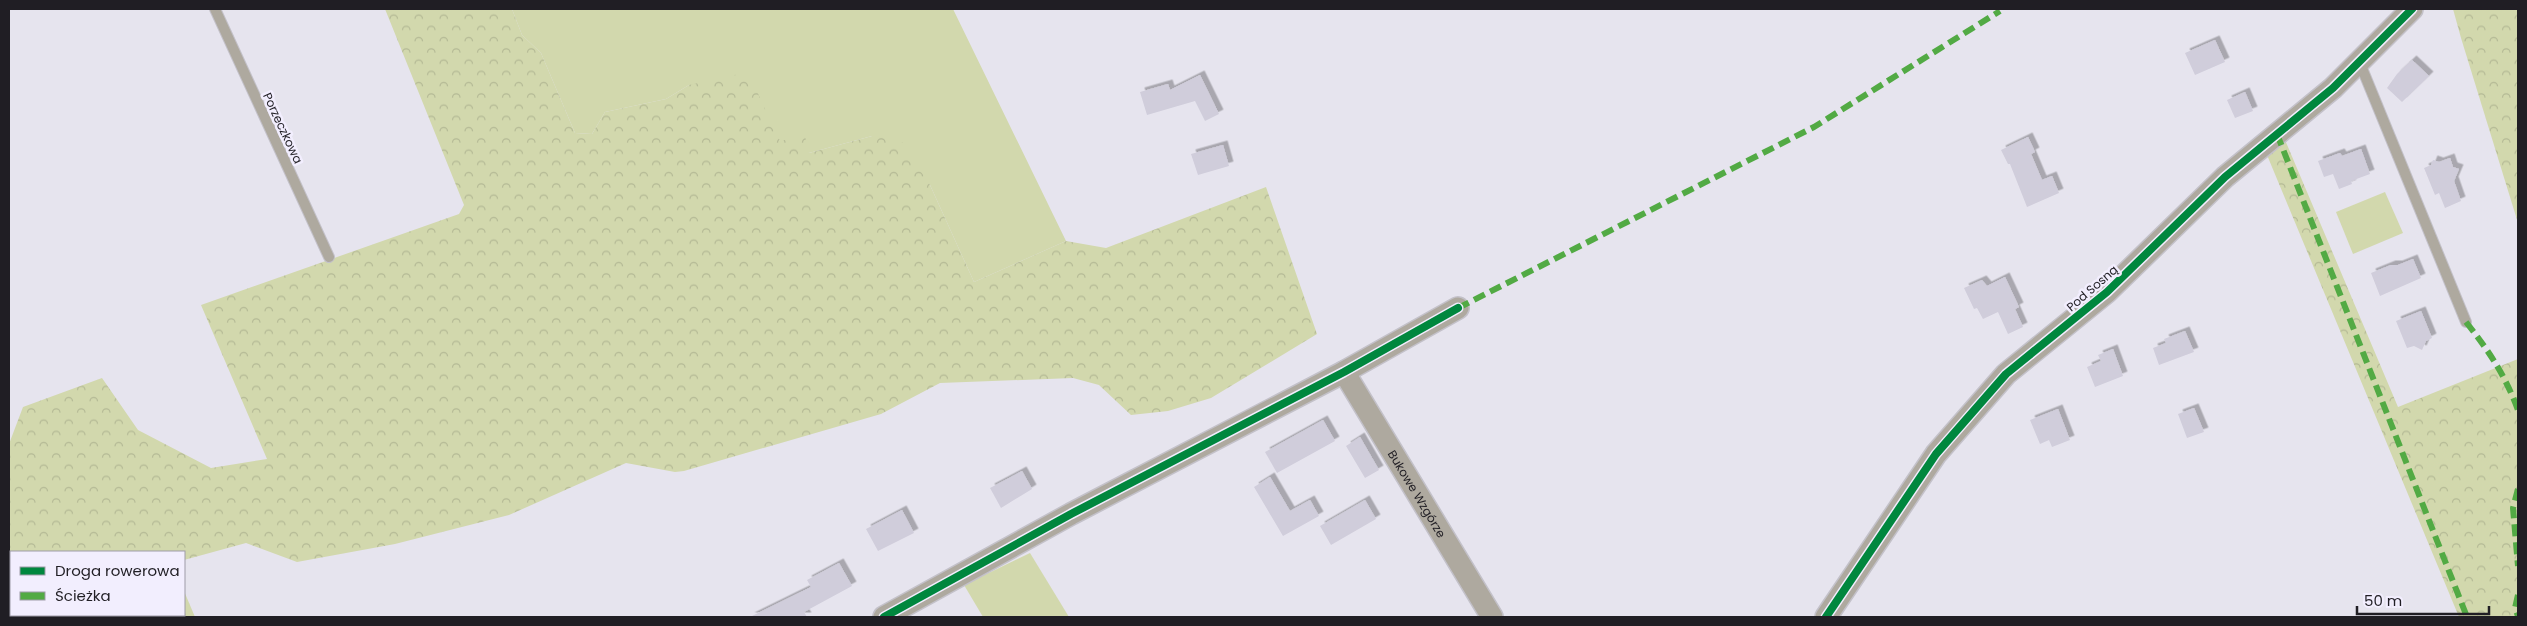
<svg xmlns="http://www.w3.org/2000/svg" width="2527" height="626" font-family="Poppins,sans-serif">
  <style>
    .green { fill: #d2d8ad }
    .forest { fill: url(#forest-crowns) }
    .building { fill: #d0cddb; filter: url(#shadow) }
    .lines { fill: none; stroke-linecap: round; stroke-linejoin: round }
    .lane-casing { stroke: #c3c1c9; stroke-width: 12 }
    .street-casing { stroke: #c3c1c9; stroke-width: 24 }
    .lane { stroke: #aea99f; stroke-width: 10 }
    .street { stroke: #aea99f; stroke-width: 21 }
    .quiet { stroke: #52aa44; stroke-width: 6; stroke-dasharray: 12 6; stroke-linecap: butt }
    .cycleway-casing { stroke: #f2eefe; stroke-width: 11 }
    .cycleway { stroke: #00873e; stroke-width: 8 }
    .labels { text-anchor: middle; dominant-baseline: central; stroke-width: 5; stroke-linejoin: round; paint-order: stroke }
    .street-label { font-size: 12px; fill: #201e24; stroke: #f2eefe }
  </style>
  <defs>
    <pattern id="forest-crowns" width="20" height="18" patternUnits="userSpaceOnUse" patternTransform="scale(1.25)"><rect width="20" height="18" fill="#d2d8ad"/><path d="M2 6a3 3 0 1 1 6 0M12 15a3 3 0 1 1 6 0" fill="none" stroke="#b4b995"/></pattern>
    <filter id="shadow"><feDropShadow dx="4.5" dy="-4.5" stdDeviation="0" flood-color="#0004"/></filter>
  </defs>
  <rect width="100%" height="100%" fill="#e6e4ee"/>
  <g class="green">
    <polygon points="512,9 953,9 1066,241 974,282 930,185 872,136 809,153 780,141 689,85 666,99 605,112 592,134 575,133 541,53 522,35"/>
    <polygon points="2385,192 2403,233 2353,254 2336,212"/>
    <polygon points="1030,553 1069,617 983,617 964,585"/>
  </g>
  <g class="forest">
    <polygon points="385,9 512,9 522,35 541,53 575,133 592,134 605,112 666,99 689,85 748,72 780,141 805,136 809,153 872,136 898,136 930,185 974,282 1066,241 1106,248 1266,187 1317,334 1211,398 1168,411 1131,415 1099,385 1073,378 940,383 881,414 684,471 675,472 626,463 509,515 395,544 297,562 246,543 184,560 184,552 11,552 11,615 184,615 184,591 195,617 9,617 9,444 23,407 102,378 138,430 211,468 267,459 201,305 459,214 464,205"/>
    <polygon points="2453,9 2518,9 2518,223 2461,38"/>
    <polygon points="2285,140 2398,407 2518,359 2518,617 2459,617 2267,155"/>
  </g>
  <g class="building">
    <polygon points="2215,40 2225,62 2195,75 2185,53"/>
    <polygon points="2412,60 2429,76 2402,102 2387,88 2397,74"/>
    <polygon points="1200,75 1219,114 1205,121 1195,101 1147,115 1140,92 1168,84 1170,90"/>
    <polygon points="2245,92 2253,111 2235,118 2227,100"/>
    <polygon points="2028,137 2035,152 2031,154 2042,180 2052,176 2059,193 2027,207 2010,164 2008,164 2001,150"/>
    <polygon points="1223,145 1229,166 1198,175 1191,154"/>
    <polygon points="2361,149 2370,174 2351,181 2352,184 2339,189 2333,174 2324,177 2318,161 2340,153 2342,156"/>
    <polygon points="2450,158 2453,167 2459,169 2454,181 2461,201 2445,208 2439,193 2435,195 2424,168 2431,165 2433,160 2439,162"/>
    <polygon points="2413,259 2421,278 2380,296 2371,273 2391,265 2398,265"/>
    <polygon points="2005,277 2019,307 2015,309 2023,327 2008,334 1998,312 1983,319 1977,308 1974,309 1964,288 1982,280 1987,286"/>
    <polygon points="2421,311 2432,338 2426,341 2422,350 2414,346 2407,348 2396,321"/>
    <polygon points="2185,331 2194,352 2159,365 2153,348 2166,343 2164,339"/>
    <polygon points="2113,349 2123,376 2095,387 2087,367 2101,361 2098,355"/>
    <polygon points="2194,408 2204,432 2187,438 2178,414"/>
    <polygon points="2058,409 2070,440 2052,447 2049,440 2040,444 2030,420"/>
    <polygon points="1323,420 1335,441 1277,473 1265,452"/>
    <polygon points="1360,437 1379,470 1365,478 1346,446"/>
    <polygon points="1022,471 1032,489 1001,508 990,488"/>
    <polygon points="1270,477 1290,511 1310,500 1319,516 1283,536 1254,487"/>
    <polygon points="1365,500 1376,519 1331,545 1320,526"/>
    <polygon points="902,510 914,533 878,551 866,529"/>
    <polygon points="839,563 852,586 804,612 807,617 750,617 811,587 807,580"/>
  </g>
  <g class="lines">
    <g class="lane-casing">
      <g id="lane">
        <polyline points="215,9 329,257"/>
        <polyline points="2359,61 2466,322"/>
      </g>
    </g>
    <g class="street-casing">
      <g id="street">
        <path id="s1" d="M1344 372 1492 617"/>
        <polyline points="884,617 1071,514 1344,372 1458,308"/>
        <polyline points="1826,617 1936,454 2006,374 2107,292 2225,177 2333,88 2412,9"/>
      </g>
    </g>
    <use href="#lane" class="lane"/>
    <use href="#street" class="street"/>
    <g class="quiet">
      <polyline points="2277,134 2467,617"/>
      <polyline points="1458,308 1814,127 2000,11"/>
      <path d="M2466 322C2489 351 2505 375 2518 410"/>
      <polyline points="2518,489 2513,508 2518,566"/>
      <polyline points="2518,595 2515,608 2518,616"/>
    </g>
    <g class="cycleway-casing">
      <g id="cycleway">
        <polyline points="884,617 1071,514 1344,372 1458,308"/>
        <polyline points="1826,617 1936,454 2006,374 2107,292 2225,177 2333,88 2412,9"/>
      </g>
    </g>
    <use href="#cycleway" class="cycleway"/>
  </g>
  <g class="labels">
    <g class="street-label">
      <text transform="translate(283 128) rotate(65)">Porzeczkowa</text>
      <text transform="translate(2092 288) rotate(-41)">Pod Sosną</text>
      <text stroke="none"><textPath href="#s1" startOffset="142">Bukowe Wzgórze</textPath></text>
    </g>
  </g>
  <rect width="2527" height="626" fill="none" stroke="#201e24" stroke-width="20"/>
  <rect x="10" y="551" width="175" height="65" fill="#f2eefe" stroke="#9e9ba7"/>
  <rect x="20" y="567" width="25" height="8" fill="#00873e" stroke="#9e9ba7"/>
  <text x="55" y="576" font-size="15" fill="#201e24">Droga rowerowa</text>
  <rect x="20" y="592" width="25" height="8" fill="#52aa44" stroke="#9e9ba7"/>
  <text x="55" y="601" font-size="15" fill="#201e24">Ścieżka</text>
  <path d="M2357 606v8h132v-8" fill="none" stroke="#201e24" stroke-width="2.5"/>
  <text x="2364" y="606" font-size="15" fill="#201e24" stroke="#f2eefe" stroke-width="4" paint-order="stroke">50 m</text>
</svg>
